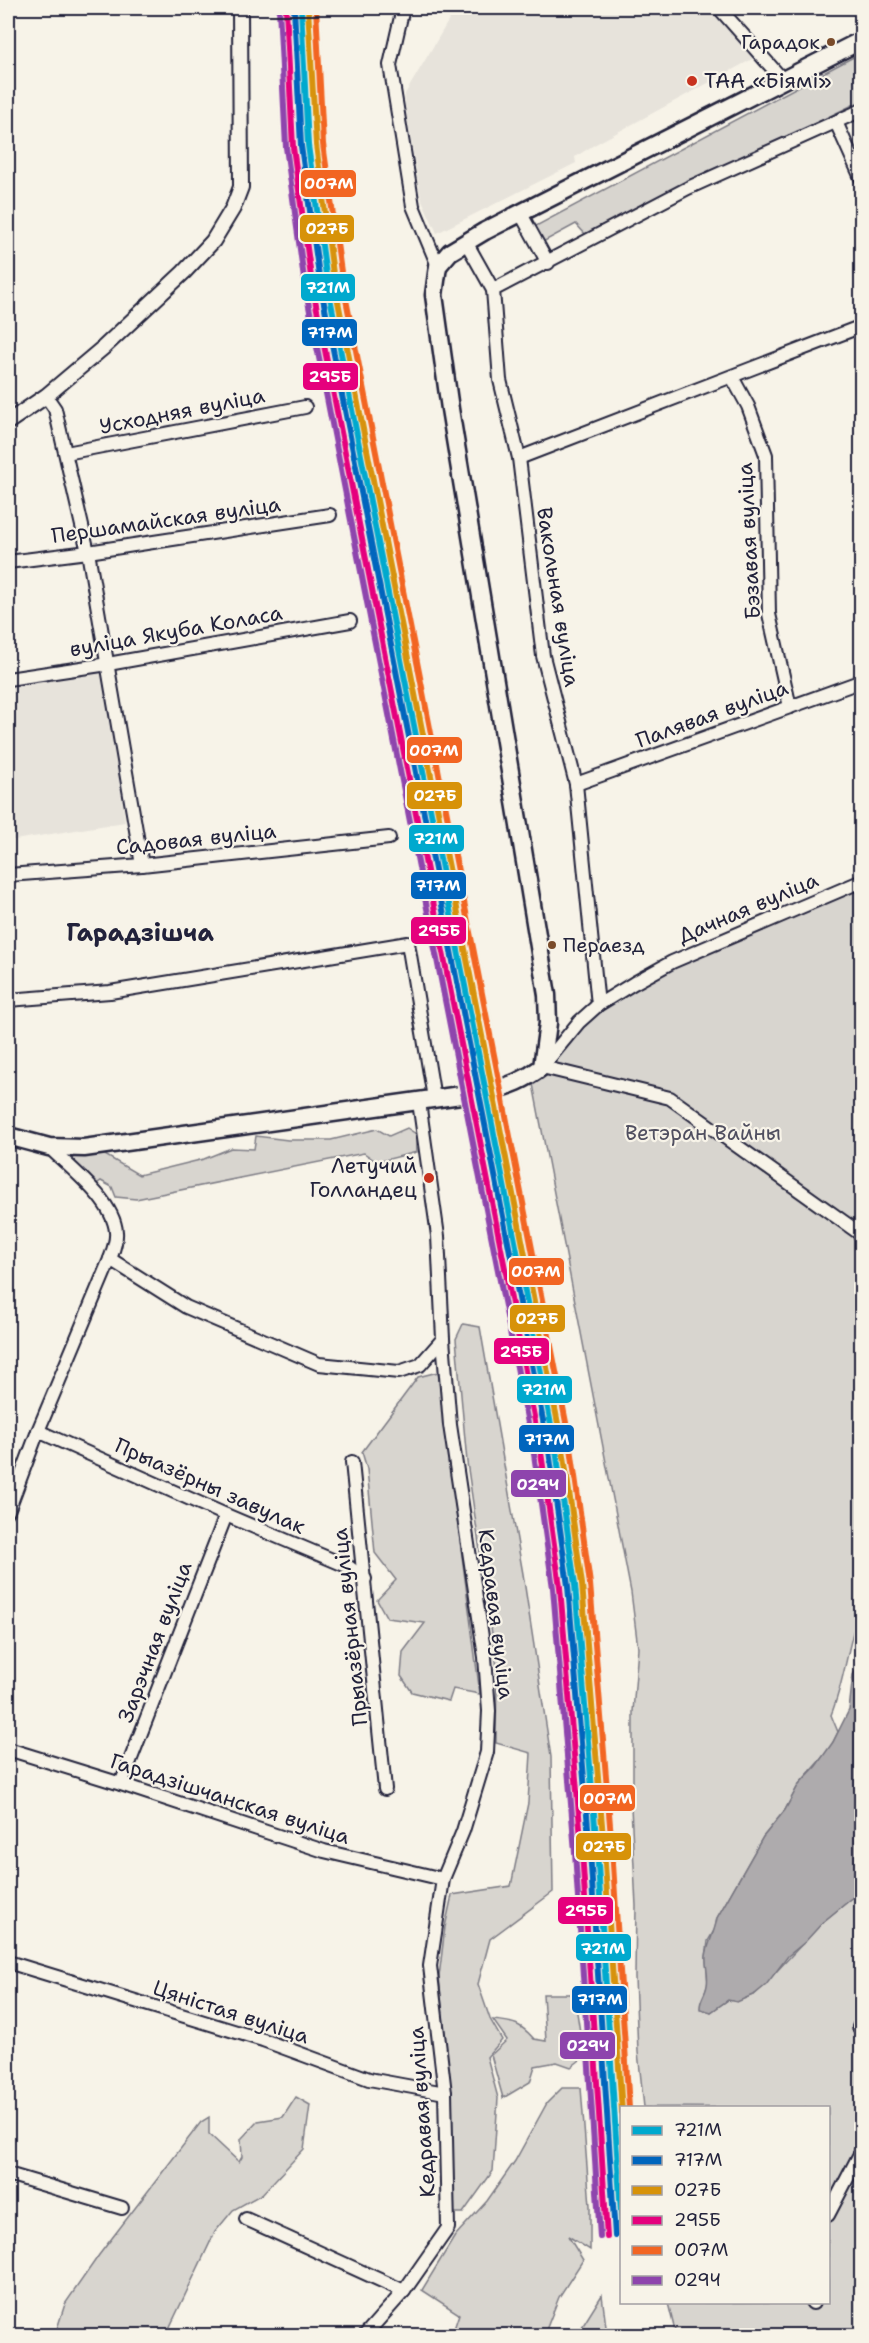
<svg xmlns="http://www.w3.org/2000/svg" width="869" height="2343" font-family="'Shantell Sans',sans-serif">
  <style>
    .built { fill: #e7e3db }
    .green { fill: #d8d5cf; stroke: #7d7c85; stroke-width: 1.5 }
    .water { fill: #aeabad; stroke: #76747f; stroke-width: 1.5 }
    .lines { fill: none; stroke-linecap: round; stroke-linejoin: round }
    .minor-casing { stroke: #22223b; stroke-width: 16 }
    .tertiary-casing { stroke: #22223b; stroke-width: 18 }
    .secondary-casing { stroke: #22223b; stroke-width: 21 }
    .minor { stroke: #f7f3e8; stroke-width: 12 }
    .tertiary { stroke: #f7f3e8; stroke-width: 14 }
    .secondary { stroke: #f7f3e8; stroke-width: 16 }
    .rail-1-casing { stroke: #f7f3e8; stroke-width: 10 }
    .rail-2-casing { stroke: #f7f3e8; stroke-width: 10 }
    .rail-3-casing { stroke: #f7f3e8; stroke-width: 10 }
    .rail-4-casing { stroke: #f7f3e8; stroke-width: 10 }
    .rail-5-casing { stroke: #f7f3e8; stroke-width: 10 }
    .rail-6-casing { stroke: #f7f3e8; stroke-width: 10 }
    .rail-1 { stroke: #00a9ce; stroke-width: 6 }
    .rail-2 { stroke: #0065bd; stroke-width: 6 }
    .rail-3 { stroke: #d79209; stroke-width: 6 }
    .rail-4 { stroke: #e5007d; stroke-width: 6 }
    .rail-5 { stroke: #f26522; stroke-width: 6 }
    .rail-6 { stroke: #8e44ad; stroke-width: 6 }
    .bus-dot { fill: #7a4b2a; stroke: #f7f3e8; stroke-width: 2 }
    .poi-dot { fill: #c8321e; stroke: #f7f3e8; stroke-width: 2 }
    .labels { text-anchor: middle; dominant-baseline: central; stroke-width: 4.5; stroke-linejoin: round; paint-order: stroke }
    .bus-label { font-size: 20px; fill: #22223b; stroke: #f7f3e8; text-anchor: end }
    .poi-label { font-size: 21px; fill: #22223b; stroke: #f7f3e8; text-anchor: start }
    .street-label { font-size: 21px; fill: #22223b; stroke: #f7f3e8 }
    .park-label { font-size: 21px; fill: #504f60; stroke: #f7f3e8 }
    .quarter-label { font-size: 24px; font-weight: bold; fill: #22223b; stroke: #f7f3e8 }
    .line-badge { stroke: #f7f3e8; stroke-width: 2 }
    .badge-label { font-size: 16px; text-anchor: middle; font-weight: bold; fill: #fff }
  </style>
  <rect width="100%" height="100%" fill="#f7f3e8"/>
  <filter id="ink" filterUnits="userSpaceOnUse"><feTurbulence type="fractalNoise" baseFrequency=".0167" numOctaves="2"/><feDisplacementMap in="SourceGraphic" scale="12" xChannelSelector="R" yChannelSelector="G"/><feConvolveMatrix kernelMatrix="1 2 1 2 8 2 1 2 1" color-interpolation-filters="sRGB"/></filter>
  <g filter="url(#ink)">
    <g class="built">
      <polygon points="456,8 712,8 756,57 594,145 575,157 576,163 437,233 421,198 405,106 405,94"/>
      <polygon points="105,672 125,822 8,841 8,687"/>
    </g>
    <g class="green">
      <polygon points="861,53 861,101 586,235 576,224 541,243 534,227"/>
      <path d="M861 887V1606C848 1641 845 1680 831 1715L838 1732 829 1750 799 1784 785 1810 763 1837 717 1918 715 1929 708 1941 706 1958 708 1984 705 1993 711 2012 728 2000 737 2001 755 1994 824 1921 861 1891V2335H676L668 2303 828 2302V2108L644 2107 638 2052 635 1977 636 1906 631 1807 633 1783V1712L638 1648 631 1592 533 1084 543 1075 566 1044 598 1012 660 974Z"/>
      <polygon points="407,1128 416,1134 417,1152 377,1162 364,1153 136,1199 116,1197 112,1187 101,1181 95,1185 65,1155 100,1152 139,1175 204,1159 231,1148 254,1149 256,1136 288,1140 331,1140 377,1129 389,1136"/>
      <polygon points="463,1324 480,1327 523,1574 551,1757 553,1892 490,1939 478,1984 490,2019 502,2040 487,2057 498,2098 493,2171 463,2213 453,2213 451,2095 439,1977 445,1927 452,1895 511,1886 528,1803 531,1753 496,1743 497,1668 467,1462 456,1339"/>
      <polygon points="438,1372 480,1694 453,1689 449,1701 412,1692 401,1676 403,1652 425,1623 387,1618 377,1600 396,1580 375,1553 367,1469 362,1452 418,1377"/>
      <path d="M543 1994H574L584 2057 571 2067 557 2062 535 2066 530 2082 503 2098 491 2055 507 2040 493 2020C514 2022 520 2023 534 2039L546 2041Z"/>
      <polygon points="562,2088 581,2088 590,2206 590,2250 568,2236 583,2260 559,2297 544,2335 452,2335 459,2314 422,2290 455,2236 487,2201 515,2161 547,2103"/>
      <polygon points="296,2097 310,2105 304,2149 262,2194 233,2210 215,2232 166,2335 55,2335 65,2304 99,2255 201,2122 209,2117 209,2134 239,2162 242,2157 241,2139 258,2121 283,2117"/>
      <polygon points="602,2295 607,2335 577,2335"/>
    </g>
    <path class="water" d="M861 1661V1891L824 1921 805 1942 788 1956 766 1985 755 1994 737 2002 728 2000 711 2012 700 2009C699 2000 706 1994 707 1985 709 1976 705 1966 706 1956 708 1942 715 1932 717 1918L763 1837 785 1810 799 1784 816 1766 833 1742 849 1710 853 1675Z"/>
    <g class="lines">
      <g class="minor-casing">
        <g id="minor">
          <polyline points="403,8 390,65 413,206 438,266"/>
          <polyline points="719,8 782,79"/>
          <polyline points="836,122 862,180"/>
          <polyline points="521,214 548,263"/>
          <polyline points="466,242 493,290"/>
          <polyline points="732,377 748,406 766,455 769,614 790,707"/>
          <polyline points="46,396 55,409 88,552 142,865"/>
          <polyline points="66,453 305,407"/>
          <polyline points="519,458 862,326"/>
          <polyline points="8,562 88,552 330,515"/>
          <polyline points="8,679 108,664 350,621"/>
          <polyline points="576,784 862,681"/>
          <polyline points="8,875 142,865 389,838"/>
          <polyline points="862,881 672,962 634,983 598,1005 579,1022 542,1067 670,1098 862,1235"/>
          <polyline points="8,1000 110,992 408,943 434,1098"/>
          <polyline points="598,1005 576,784 543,656 519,458 500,380 493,290 688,188 862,110"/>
          <polyline points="110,1259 186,1307 319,1364 399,1372 420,1365 443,1339"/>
          <polyline points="38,1431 226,1515 349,1567 365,1579"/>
          <polyline points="352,1462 385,1789"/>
          <path d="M8 1511 38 1431 110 1259C113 1251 117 1241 116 1232 114 1201 70 1168 49 1147"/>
          <polyline points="8,1749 121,1784 324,1851 443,1879"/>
          <polyline points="121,1784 226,1515"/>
          <polyline points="8,1962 263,2040 369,2079 445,2093"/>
          <polyline points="859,2027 862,2022"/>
          <polyline points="8,2174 122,2208"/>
          <polyline points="828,2215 862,2150"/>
          <polyline points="246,2219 404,2291"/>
          <polyline points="812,2302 813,2303"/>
          <polyline points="364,2336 404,2291 448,2228 445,2093 430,1966 443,1879 463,1831 487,1752 489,1711 485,1657 450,1425 443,1339 438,1236 419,1102"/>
        </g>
      </g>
      <g class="tertiary-casing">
        <polyline id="tertiary" points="8,422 46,396 104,347 184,272 213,241 233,208 241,187 240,8"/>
      </g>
      <g class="secondary-casing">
        <path id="secondary" d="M8 1136 49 1147 84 1148 489 1091C510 1086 525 1080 542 1067L548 1023 547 995 450 409 434 295 438 266 450 252 485 231 862 40"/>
      </g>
      <use href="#minor" class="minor"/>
      <use href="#tertiary" class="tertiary"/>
      <use href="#secondary" class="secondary"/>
      <g class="rail-1-casing">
        <polyline id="rail-1" points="301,8 308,145 327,282 556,1450 575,1585 597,1850 622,2228"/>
      </g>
      <g class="rail-2-casing">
        <polyline id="rail-2" points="294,8 301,146 320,283 549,1451 568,1586 590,1851 615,2236"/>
      </g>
      <g class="rail-3-casing">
        <polyline id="rail-3" points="308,8 316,145 334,281 563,1449 582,1584 604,1849 622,2112"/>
      </g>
      <g class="rail-4-casing">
        <polyline id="rail-4" points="286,8 293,147 312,284 541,1452 560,1587 582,1851 607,2237"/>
      </g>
      <g class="rail-5-casing">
        <polyline id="rail-5" points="316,8 323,144 342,279 571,1448 590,1584 612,1849 629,2108"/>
      </g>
      <g class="rail-6-casing">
        <polyline id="rail-6" points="279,8 286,147 305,286 534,1454 553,1588 575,1852 600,2237"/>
      </g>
      <use href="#rail-1" class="rail-1"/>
      <use href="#rail-2" class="rail-2"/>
      <use href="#rail-3" class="rail-3"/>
      <use href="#rail-4" class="rail-4"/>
      <use href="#rail-5" class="rail-5"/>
      <use href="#rail-6" class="rail-6"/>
    </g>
  </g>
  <g class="bus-dot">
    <circle cx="831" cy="42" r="5"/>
    <circle cx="552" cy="945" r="5"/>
  </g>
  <g class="poi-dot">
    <circle cx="692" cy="81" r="6"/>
    <circle cx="429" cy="1178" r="6"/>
  </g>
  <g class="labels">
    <g class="bus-label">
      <text x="820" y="42">Гарадок</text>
      <text x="563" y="945" text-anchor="start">Пераезд</text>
    </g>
    <g class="poi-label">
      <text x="704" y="81">ТАА «Біямі»</text>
      <text x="417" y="1166" text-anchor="end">Летучий<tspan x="417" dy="24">Голландец</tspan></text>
    </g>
    <g class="street-label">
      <text transform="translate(182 411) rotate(-11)">Усходняя вуліца</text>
      <text transform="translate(166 520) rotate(-8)">Першамайская вуліца</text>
      <text transform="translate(749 541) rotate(-93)">Бэзавая вуліца</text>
      <text transform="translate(558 597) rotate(81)">Вакольная вуліца</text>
      <text transform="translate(176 631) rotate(-10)">вуліца Якуба Коласа</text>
      <text transform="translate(712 714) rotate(-20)">Палявая вуліца</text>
      <text transform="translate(196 839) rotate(-6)">Садовая вуліца</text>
      <text transform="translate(748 908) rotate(-23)">Дачная вуліца</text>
      <text transform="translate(210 1486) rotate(24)">Прыазёрны завулак</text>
      <text transform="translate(496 1614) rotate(83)">Кедравая вуліца</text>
      <text transform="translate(350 1627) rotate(-96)">Прыазёрная вуліца</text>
      <text transform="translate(155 1642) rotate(-69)">Зарэчная вуліца</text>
      <text transform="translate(230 1799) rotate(18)">Гарадзішчанская вуліца</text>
      <text transform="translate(231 2012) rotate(18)">Цяністая вуліца</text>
      <text transform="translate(422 2112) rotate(-94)">Кедравая вуліца</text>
    </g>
    <g class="park-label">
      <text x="703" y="1133">Ветэран Вайны</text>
    </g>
    <g class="quarter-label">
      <text x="140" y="933">Гарадзішча</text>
    </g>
  </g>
  <g class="line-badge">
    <rect x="300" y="169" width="57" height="29" rx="6" fill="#f26522"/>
    <rect x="299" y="214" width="56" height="29" rx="6" fill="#d79209"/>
    <rect x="300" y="273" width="56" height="29" rx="6" fill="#00a9ce"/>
    <rect x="301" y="318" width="57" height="29" rx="6" fill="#0065bd"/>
    <rect x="302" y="362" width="57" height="29" rx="6" fill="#e5007d"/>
    <rect x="406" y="736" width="57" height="28" rx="6" fill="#f26522"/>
    <rect x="406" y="781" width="57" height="29" rx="6" fill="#d79209"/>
    <rect x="408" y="824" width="57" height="29" rx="6" fill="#00a9ce"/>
    <rect x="410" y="871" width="57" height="29" rx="6" fill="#0065bd"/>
    <rect x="410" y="916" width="57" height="29" rx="6" fill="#e5007d"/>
    <rect x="508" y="1257" width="57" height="29" rx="6" fill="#f26522"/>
    <rect x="509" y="1304" width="57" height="29" rx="6" fill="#d79209"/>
    <rect x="493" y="1337" width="57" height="28" rx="6" fill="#e5007d"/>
    <rect x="516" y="1375" width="57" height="29" rx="6" fill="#00a9ce"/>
    <rect x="518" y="1424" width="57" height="29" rx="6" fill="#0065bd"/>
    <rect x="510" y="1469" width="57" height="29" rx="6" fill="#8e44ad"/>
    <rect x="579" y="1784" width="57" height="28" rx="6" fill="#f26522"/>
    <rect x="575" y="1832" width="57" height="29" rx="6" fill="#d79209"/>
    <rect x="557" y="1896" width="57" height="29" rx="6" fill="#e5007d"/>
    <rect x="575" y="1933" width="57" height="29" rx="6" fill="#00a9ce"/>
    <rect x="571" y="1985" width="57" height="29" rx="6" fill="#0065bd"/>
    <rect x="559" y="2031" width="57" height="29" rx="6" fill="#8e44ad"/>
  </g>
  <g class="badge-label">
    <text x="329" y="189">007М</text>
    <text x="327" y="234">027Б</text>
    <text x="328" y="293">721М</text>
    <text x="330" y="338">717М</text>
    <text x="330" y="382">295Б</text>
    <text x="434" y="756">007М</text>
    <text x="435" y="801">027Б</text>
    <text x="436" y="844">721М</text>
    <text x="438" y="891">717М</text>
    <text x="439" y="936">295Б</text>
    <text x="536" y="1277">007М</text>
    <text x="537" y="1324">027Б</text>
    <text x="521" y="1357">295Б</text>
    <text x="544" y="1395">721М</text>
    <text x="547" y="1445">717М</text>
    <text x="538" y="1490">029Ч</text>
    <text x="608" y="1804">007М</text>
    <text x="604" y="1852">027Б</text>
    <text x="586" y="1916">295Б</text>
    <text x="603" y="1954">721М</text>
    <text x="600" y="2005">717М</text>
    <text x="588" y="2051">029Ч</text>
  </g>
  <rect width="869" height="2343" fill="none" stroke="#f7f3e8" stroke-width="30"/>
  <rect x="15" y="15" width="839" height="2313" fill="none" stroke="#22223b" stroke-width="2" filter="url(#ink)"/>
  <rect x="620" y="2106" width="210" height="198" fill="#f7f3e8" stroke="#a29fa3" stroke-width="1.5"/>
  <rect x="632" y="2126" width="30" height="9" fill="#00a9ce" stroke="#a29fa3" stroke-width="1.5"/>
  <text x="674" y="2136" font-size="18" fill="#22223b">721М</text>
  <rect x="632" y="2156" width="30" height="9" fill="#0065bd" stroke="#a29fa3" stroke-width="1.5"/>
  <text x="674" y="2166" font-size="18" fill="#22223b">717М</text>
  <rect x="632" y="2186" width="30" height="9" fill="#d79209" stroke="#a29fa3" stroke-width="1.5"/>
  <text x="674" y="2196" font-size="18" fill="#22223b">027Б</text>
  <rect x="632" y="2216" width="30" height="9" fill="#e5007d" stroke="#a29fa3" stroke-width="1.5"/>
  <text x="674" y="2226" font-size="18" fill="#22223b">295Б</text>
  <rect x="632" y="2246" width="30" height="9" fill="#f26522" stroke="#a29fa3" stroke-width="1.5"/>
  <text x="674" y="2256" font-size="18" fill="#22223b">007М</text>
  <rect x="632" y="2276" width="30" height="9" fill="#8e44ad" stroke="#a29fa3" stroke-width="1.5"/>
  <text x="674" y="2286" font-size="18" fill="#22223b">029Ч</text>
</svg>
